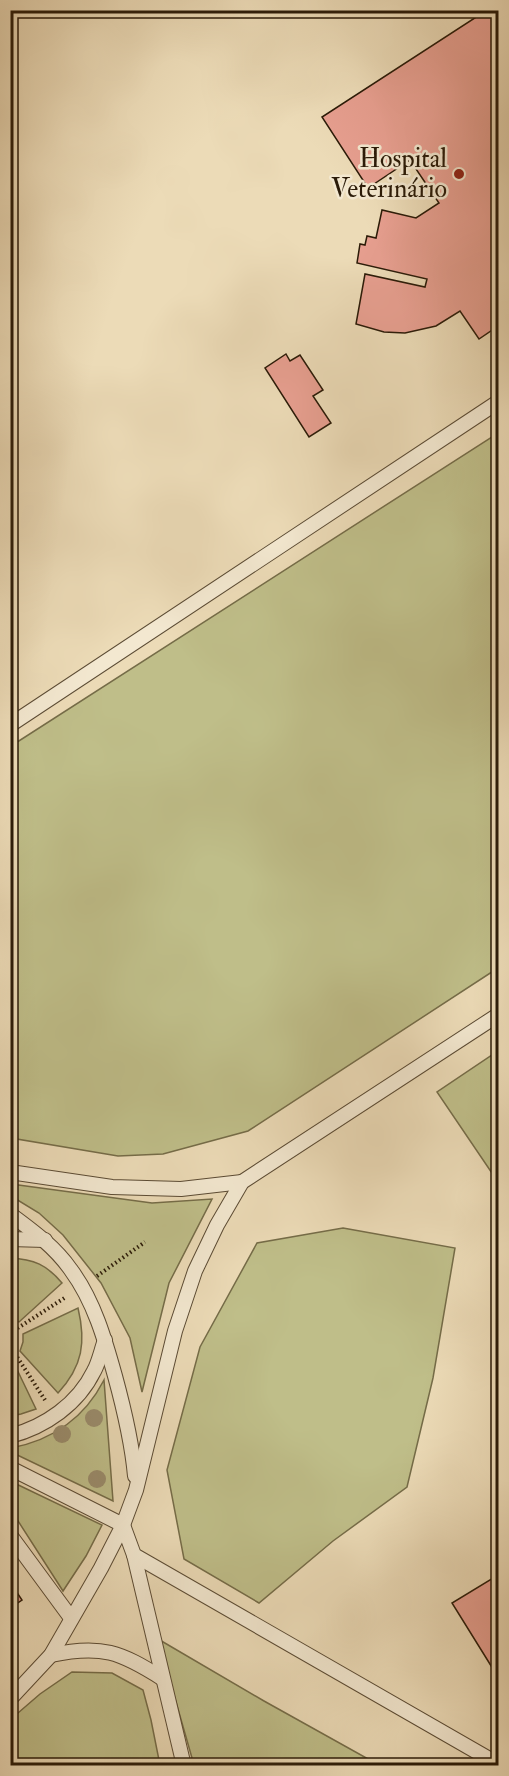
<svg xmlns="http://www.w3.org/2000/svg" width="509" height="1776" font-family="'IM FELL Double Pica',serif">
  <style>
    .green { fill: #bfbe89; stroke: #756c48; stroke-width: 1.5 }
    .building { fill: #e79f90; stroke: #2b1b08; stroke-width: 1.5 }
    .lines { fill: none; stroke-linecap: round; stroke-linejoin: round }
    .service-casing { stroke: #5b4b34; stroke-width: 16 }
    .path { stroke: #2b1b08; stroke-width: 4; stroke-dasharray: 1.5 3; stroke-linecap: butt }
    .service { stroke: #f3e8d0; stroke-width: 14 }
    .tree { fill: #9a8c6c }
    .poi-dot { fill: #8f2418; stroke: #f3e8d0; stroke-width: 2 }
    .labels { text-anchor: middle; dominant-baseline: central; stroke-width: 5; stroke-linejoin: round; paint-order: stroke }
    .poi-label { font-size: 26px; fill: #2b1b08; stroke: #f3e8d0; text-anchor: end }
  </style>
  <rect width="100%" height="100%" fill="#ecdbb7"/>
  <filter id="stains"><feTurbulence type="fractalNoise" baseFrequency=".00333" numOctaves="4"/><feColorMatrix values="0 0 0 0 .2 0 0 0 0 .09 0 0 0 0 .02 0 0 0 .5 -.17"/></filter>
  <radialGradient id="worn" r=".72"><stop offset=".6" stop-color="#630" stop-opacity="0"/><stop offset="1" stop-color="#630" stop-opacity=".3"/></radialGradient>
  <g class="green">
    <polygon points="498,433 498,968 248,1131 163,1154 118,1156 11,1138 11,746"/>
    <polygon points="498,1051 498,1182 437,1092"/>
    <polygon points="11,1184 152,1203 212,1199 169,1283 142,1392 130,1338 101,1283 63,1235 39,1213 11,1196"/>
    <polygon points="343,1228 455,1248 433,1378 407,1487 333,1541 259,1603 184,1559 167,1470 200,1347 257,1243"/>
    <path d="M10 1258C34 1259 47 1265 62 1283L19 1322 11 1319Z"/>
    <path d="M78 1308C86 1342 83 1366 58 1393L20 1351 23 1342V1334Z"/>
    <polygon points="11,1357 36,1409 21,1414 11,1416"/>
    <path d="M104 1380 113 1501 11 1452V1448C53 1440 84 1419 104 1380Z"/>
    <polygon points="10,1481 102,1525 86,1556 63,1591 11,1510"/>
    <polygon points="158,1639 264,1701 379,1765 194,1765"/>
    <polygon points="72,1672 112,1673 143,1690 151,1720 160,1765 11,1765 11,1719 40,1694"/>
  </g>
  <g class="building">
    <polygon points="487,10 498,10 498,102 497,103 498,105 498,326 479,339 460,311 436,326 405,333 384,332 356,324 365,274 425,287 427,279 357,263 360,244 365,245 367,236 376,238 382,210 416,218 439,203 410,160 368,188 322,117"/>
    <polygon points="286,354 290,361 300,355 323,390 313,396 331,423 309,437 265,368"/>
    <polygon points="498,1575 498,1677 452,1603"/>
    <polygon points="10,1582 22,1600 10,1608"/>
  </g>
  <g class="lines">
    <g class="service-casing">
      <g id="service">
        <polyline points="10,725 498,402"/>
        <polyline points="10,1172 112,1187 181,1189 242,1182"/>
        <path d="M10 1214C33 1231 55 1247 71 1270 94 1301 105 1340 115 1376 124 1409 132 1442 135 1476"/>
        <polyline points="10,1239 45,1240"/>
        <path d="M10 1436C45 1427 78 1404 94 1371 99 1362 101 1351 105 1340"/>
        <polyline points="10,1468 123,1525 134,1555 498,1764"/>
        <polyline points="10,1535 71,1618"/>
        <polyline points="134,1555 184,1766"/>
        <path d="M51 1655C101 1644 121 1652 163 1679"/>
        <polyline points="10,1699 51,1655 101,1568 123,1525 136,1490 175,1331 195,1271 217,1225 242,1182 498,1015"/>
      </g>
    </g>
    <g class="path">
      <polyline points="97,1276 145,1242"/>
      <polyline points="10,1333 66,1297"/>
      <polyline points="10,1346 45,1400"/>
    </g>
    <use href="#service" class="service"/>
  </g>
  <g class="tree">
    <circle cx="94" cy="1418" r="9"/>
    <circle cx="62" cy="1434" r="9"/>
    <circle cx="97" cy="1479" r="9"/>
  </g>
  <circle class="poi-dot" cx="459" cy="174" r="6"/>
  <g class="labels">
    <g class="poi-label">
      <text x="447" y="159">Hospital<tspan x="447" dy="30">Veterinário</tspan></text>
    </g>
  </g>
  <rect width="509" height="1776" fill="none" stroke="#ecdbb7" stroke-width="36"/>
  <rect x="12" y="12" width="485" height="1752" fill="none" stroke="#2b1b08" stroke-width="3"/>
  <rect x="18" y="18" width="473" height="1740" fill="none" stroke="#2b1b08" stroke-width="1.5"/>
  <rect width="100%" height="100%" filter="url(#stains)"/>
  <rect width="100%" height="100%" fill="url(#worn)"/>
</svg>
